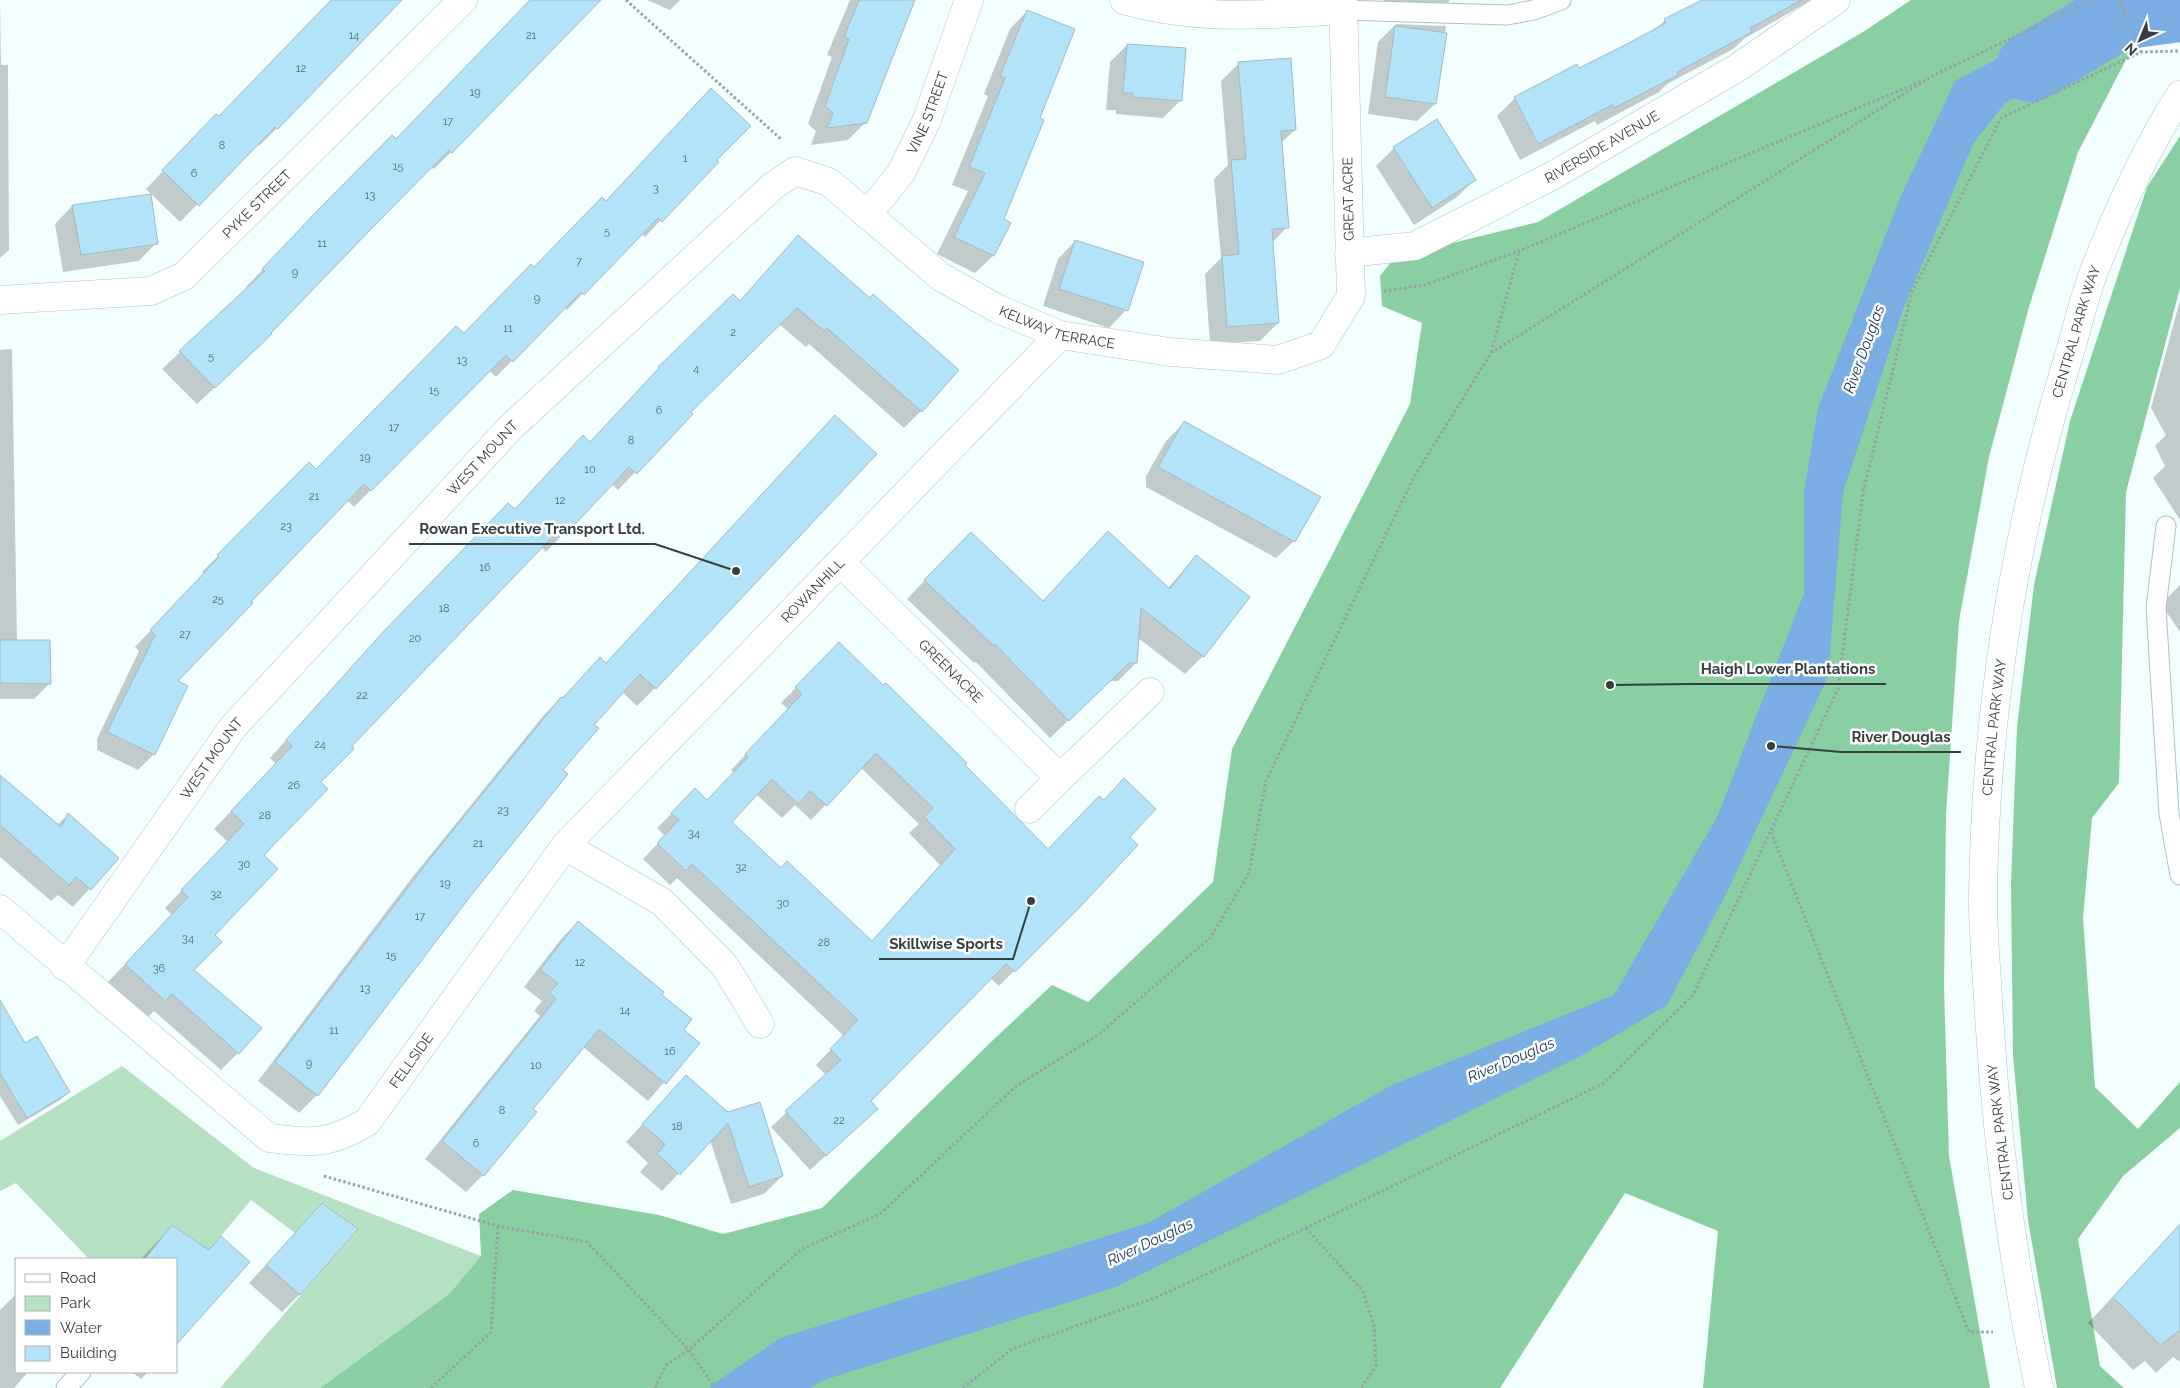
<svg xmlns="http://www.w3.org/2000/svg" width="2180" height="1388" font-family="Raleway,sans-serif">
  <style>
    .green { fill: #b6e0c2 }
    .forest { fill: #8acfa1 }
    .water { fill: #7aade3 }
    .shadow { fill: #0003; fill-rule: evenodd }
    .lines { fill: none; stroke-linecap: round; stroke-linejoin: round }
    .river { stroke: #7aade3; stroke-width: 70 }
    .building { fill: #b3e3f8; stroke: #a3bac5; fill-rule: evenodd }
    .lane-casing { stroke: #a9c5c7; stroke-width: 21 }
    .street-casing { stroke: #a9c5c7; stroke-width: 29 }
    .highway-casing { stroke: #a9c5c7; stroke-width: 29 }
    .path { stroke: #97a2a3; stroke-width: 3; stroke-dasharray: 2.5 2.5; stroke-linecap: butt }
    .lane { stroke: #fff; stroke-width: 19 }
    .street { stroke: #fff; stroke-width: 28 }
    .highway { stroke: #fff; stroke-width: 28 }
    .labels { text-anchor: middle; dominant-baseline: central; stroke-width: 5; stroke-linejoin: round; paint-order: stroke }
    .number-label { font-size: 11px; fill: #54686e }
    .street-label { font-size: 14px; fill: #343f40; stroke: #fff }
    .water-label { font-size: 15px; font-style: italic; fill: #0f3458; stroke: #fff }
    .leader { fill: none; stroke: #343f40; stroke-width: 2 }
    .callout-dot { fill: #343f40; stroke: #fff; stroke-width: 2 }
    .callout-label { font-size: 15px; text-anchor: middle; font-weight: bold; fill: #343f40; stroke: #fff; stroke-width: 5; stroke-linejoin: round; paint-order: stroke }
  </style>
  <rect width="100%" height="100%" fill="#f3feff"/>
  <polygon class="green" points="122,1066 254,1168 481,1256 449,1294 320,1388 220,1388 358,1229 322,1203 295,1233 251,1200 209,1250 172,1225 145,1259 89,1259 16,1183 0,1191 0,1141"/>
  <g class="forest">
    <polygon points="1911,0 2157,0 2078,152 2029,307 1989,457 1959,621 1946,815 1944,987 1949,1156 1990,1388 1703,1388 1718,1231 1625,1193 1500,1388 320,1388 449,1294 481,1256 479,1214 513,1190 659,1215 723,1234 822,1208 992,1041 1052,985 1088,1002 1213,882 1232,749 1410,404 1422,323 1382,306 1380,276 1395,257 1538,222 1863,32"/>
    <polygon points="2180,136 2180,288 2126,492 2119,783 2092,818 2083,918 2095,1087 2138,1129 2180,1082 2180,1128 2123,1176 2078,1239 2100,1366 2124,1388 2057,1388 2028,1220 2013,1055 2011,882 2017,727 2034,585 2070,421 2147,187"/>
  </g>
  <polygon class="water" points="2108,0 2123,41 2005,103 1973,144 1904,307 1843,492 1828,677 1725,896 1667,1005 1581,1056 1116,1287 824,1380 810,1388 708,1388 780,1338 1148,1223 1392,1085 1614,995 1718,815 1804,593 1804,491 1818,408 1900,198 1955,81"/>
  <g class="shadow">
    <polygon points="0,0 1,65 8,65 9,250 0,258"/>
    <polygon points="332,0 401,0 277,128 259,146 257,143 180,222 146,189 199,133 219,118"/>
    <polygon points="531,0 578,0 451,152 434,169 431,167 253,352 197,404 162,369 248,289 246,287 299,231 395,140"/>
    <polygon points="647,0 680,0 670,10"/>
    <polygon points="850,0 914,0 866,122 848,140 811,145 816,131 808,124 832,57 827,55"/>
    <polygon points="1384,0 1450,0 1432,19 1382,18"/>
    <polygon points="1704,0 1812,0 1745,38 1733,49 1667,84 1659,92 1597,125 1595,121 1520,160 1497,116 1515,98 1579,69 1655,30 1665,20"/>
    <polygon points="1027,11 1038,119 1003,220 1009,223 993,256 975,273 937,254 968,191 952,185 988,96 984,94 1010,29"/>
    <polygon points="1396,24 1446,26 1435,104 1417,121 1368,114 1378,42"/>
    <polygon points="1127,45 1181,100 1163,118 1116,114 1116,110 1106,110 1110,62"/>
    <polygon points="1239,63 1295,130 1281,143 1287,227 1272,243 1278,323 1260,341 1210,344 1205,274 1221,258 1214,179 1228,165 1221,81"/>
    <polygon points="711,89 749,126 645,237 641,233 567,310 564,307 496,377 489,370 354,507 347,500 176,681 154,754 138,770 97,750 97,739 139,651 135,647 204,574 202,572 309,464 316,471 605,202"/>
    <polygon points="1394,148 1474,180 1457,197 1414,225 1376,166"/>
    <polygon points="150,195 156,243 139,261 63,272 55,224 72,206"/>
    <polygon points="798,237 921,411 904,428 809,344 806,347 779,324 689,412 691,414 618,490 612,484 546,552 541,546 350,746 263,855 193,970 238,1053 221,1070 154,1011 147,1018 108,982 172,915 165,908 228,842 214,829 276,764 270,758 367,650 491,522 514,510 590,443 659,368 739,302"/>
    <polygon points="1075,241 1126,310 1109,328 1043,306 1058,259"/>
    <polygon points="2180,300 2180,520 2153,478 2165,466 2155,446 2166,435 2151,408"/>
    <polygon points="12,349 17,641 50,683 34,699 0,699 0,350"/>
    <polygon points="1184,423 1294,541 1276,558 1146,487 1146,476 1166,441"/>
    <polygon points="817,435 655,688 637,706 622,692 592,725 561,770 317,1095 299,1113 258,1081 411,879 543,716 561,698 605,664"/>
    <polygon points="952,552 1042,603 1167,589 1196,556 1203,656 1185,674 1138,638 1136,663 1118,681 1109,681 1050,738 976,662 974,663 907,599"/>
    <polygon points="2180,585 2180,632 2161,604"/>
    <path d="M839 644 1047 851 1128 837 1079 906 999 986 990 978 869 1101 877 1109 810 1170 771 1127 826 1075 816 1065 844 1036 677 878 670 885 643 859 665 836 657 828 695 790 707 801 734 773 731 770 788 709 781 703ZM861 768 919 824 909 833 940 865 871 942 781 869 730 822 756 794 782 818 795 805 811 820Z"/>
    <polygon points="0,777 57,825 68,815 117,858 73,907 58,895 51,901 0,857"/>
    <polygon points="578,922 660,995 682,1030 698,1043 648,1101 583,1047 532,1109 483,1175 466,1192 425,1159 540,1016 534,1011 542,1001 524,987 561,939"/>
    <polygon points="0,1002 25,1045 69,1092 60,1100 18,1125 0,1096"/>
    <polygon points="686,1077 782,1176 764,1194 731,1204 710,1140 662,1191 640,1172 648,1163 626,1142"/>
    <polygon points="322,1205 300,1294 282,1312 249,1283"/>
    <polygon points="172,1226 207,1251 221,1237 176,1343 176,1259 141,1259"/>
    <polygon points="2174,1232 2180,1236 2180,1362 2173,1357 2156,1373 2145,1361 2133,1370 2088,1323"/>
    <polygon points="16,1294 16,1372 28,1372 14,1388 0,1388 0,1310"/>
    <polygon points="132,1372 148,1372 141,1379"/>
  </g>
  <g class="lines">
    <polyline class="river" points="2031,67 2118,15 2180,7"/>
  </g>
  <g class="building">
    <polygon points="331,0 402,0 278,129 275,127 199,206 162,170 216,114 219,116"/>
    <polygon points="530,0 601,0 452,153 449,150 374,226 271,333 272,334 215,388 179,351 265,271 262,269 316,212 392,135 396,139"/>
    <polygon points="859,0 915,0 867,123 827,128 833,113 825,106 849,39 844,37"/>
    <polygon points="1702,0 1802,0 1750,28 1752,32 1677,72 1678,75 1614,108 1612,105 1538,144 1514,97 1577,64 1579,68 1623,46 1666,23 1664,19"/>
    <polygon points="1027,10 1075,29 1040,118 1044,120 1004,219 1011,223 994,256 954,237 985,173 969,167 1005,78 1000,76"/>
    <polygon points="1395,26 1447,33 1436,104 1385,97"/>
    <polygon points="1127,44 1186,48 1182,101 1133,97 1133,93 1123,93"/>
    <polygon points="1291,58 1296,130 1281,131 1289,228 1272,229 1279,323 1227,327 1222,256 1239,254 1231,160 1246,159 1238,62"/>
    <polygon points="711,88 751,126 717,160 719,162 662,222 658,218 584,295 581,292 513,362 506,355 371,491 364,484 251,602 253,603 178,681 188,686 155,755 107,732 155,635 150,630 219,557 217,555 309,462 316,469 456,326 464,333 531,264 534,267 602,197 606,201"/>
    <polygon points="1437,119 1476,180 1432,208 1393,147"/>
    <polygon points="151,194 158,244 81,255 72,205"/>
    <polygon points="798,235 870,298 873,294 959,370 922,412 827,328 824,331 797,308 691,412 693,414 637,474 629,467 565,535 559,530 352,746 354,749 321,782 328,789 264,855 278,869 215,935 222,942 194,970 262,1028 239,1054 172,994 165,1001 125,964 188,897 181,890 244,824 231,811 292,746 286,740 384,631 508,503 515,509 583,435 590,442 659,368 658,367 733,294 740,301"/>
    <polygon points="1075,240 1144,262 1128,311 1059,289"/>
    <polygon points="835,415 877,454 656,689 640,674 594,725 599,728 563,770 568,774 473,893 318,1096 275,1062 429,860 561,697 563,698 600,657 606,663"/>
    <polygon points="1184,421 1321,497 1295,542 1158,467"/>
    <polygon points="1108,531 1170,589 1196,555 1250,597 1204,657 1141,608 1137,663 1129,663 1069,721 995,644 994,646 924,580 971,532 1043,601"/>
    <polygon points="0,640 50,640 51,684 0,683"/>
    <path d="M839 642 883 685 886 683 967 763 965 765 1048 849 1099 796 1104 800 1124 778 1156 809 1130 837 1138 845 1080 907 1015 972 1006 964 871 1101 878 1109 826 1156 785 1111 841 1060 830 1049 858 1020 692 864 686 871 657 843 679 820 671 813 695 788 707 800 748 757 745 754 802 694 795 687ZM876 753 933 808 924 817 955 849 872 941 787 861 781 868 732 822 772 779 798 804 810 791 827 806Z"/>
    <polygon points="0,775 61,827 68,813 119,858 91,890 76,877 69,885 0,825"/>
    <polygon points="578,921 664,992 662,995 692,1019 684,1030 700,1043 666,1084 599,1029 533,1109 537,1112 484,1176 442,1141 556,999 550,993 558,983 540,970"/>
    <polygon points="0,1000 25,1043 37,1036 70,1092 27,1118 0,1073"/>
    <polygon points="686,1075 728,1112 760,1102 783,1176 749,1187 728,1123 680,1175 657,1154 665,1144 642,1124"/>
    <polygon points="322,1203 358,1229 300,1295 266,1265"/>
    <polygon points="2180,1224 2180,1330 2160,1345 2113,1297"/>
    <polygon points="172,1225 209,1250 221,1236 250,1262 176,1345 176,1259 145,1259"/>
  </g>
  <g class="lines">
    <g class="lane-casing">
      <g id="lane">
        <polyline points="1343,10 1507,15 1534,10 1561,0"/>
        <polyline points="2166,526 2156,608 2169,814 2180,875"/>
        <polyline points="66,1388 81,1372"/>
      </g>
    </g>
    <g class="street-casing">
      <g id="street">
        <path d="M1124 0C1195 21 1270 15 1343 10"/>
        <path id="s1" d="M867 215 901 173 926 122 969 0"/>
        <path id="s2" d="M1349 253 1415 246 1552 176 1737 68 1836 0"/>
        <path id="s3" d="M0 300 151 291 184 276 463 0"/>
        <path id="s4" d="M841 563 1060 778 1150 692"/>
        <polyline points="1029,809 1060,778"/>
        <polyline points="565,846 662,902 725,966 760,1024"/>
        <path id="s5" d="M0 909 269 1138C312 1143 329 1145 367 1122L565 846 1060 335"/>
        <path id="s6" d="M65 967 233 727 511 427 773 186 795 171 829 182 941 277 998 309 1060 335 1170 352 1278 360 1321 345 1351 296 1343 0"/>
      </g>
    </g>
    <g class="highway-casing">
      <g id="highway">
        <path id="s7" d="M2039 1388C2012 1260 1995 1128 1988 998 1986 965 1983 931 1983 898 1985 718 2014 537 2066 365 2076 333 2083 300 2095 269 2118 210 2146 149 2180 95"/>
      </g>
    </g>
    <g class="path">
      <polyline points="626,0 782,140"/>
      <polyline points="2119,0 2141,52"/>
      <polyline points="1384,291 1425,285 1519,251 1922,81"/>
      <polyline points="1491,352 1519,252"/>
      <polyline points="1771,832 1969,1332 1993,1332"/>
      <polyline points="324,1176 498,1226 587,1242 689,1350 715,1388"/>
      <polyline points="1306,1228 1363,1291 1374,1326 1376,1366 1361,1388"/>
      <polyline points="431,1388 491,1332 498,1226"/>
      <polyline points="655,1388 666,1365 689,1350 802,1249 880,1214 1016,1086 1098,1035 1211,937 1249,873 1266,781 1414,477 1491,353 1932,76 2092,0"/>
      <polyline points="963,1388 1012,1349 1159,1296 1306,1228 1604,1083 1693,995 1838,689 1863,492 1912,292 2001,118 2141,52 2180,51"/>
    </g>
    <use href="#lane" class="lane"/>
    <use href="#street" class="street"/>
    <use href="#highway" class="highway"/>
  </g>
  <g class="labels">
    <g class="number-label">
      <text x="354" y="35">14</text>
      <text x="531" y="35">21</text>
      <text x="301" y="68">12</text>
      <text x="475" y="92">19</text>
      <text x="448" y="121">17</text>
      <text x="222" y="145">8</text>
      <text x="685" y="158">1</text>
      <text x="398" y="166">15</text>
      <text x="194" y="173">6</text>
      <text x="656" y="188">3</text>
      <text x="370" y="195">13</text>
      <text x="607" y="231">5</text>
      <text x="322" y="243">11</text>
      <text x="579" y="261">7</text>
      <text x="295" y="272">9</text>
      <text x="537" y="298">9</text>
      <text x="508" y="328">11</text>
      <text x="733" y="332">2</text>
      <text x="211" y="356">5</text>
      <text x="462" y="360">13</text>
      <text x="696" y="368">4</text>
      <text x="434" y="390">15</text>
      <text x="659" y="410">6</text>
      <text x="394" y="427">17</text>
      <text x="631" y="440">8</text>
      <text x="365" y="457">19</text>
      <text x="590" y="469">10</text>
      <text x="314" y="496">21</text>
      <text x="560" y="500">12</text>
      <text x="286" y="526">23</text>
      <text x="485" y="567">16</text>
      <text x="218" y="599">25</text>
      <text x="444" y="608">18</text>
      <text x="185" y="634">27</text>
      <text x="415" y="638">20</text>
      <text x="362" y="695">22</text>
      <text x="320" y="744">24</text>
      <text x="294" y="785">26</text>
      <text x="503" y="810">23</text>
      <text x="265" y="815">28</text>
      <text x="694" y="833">34</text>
      <text x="478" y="843">21</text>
      <text x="244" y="864">30</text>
      <text x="741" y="867">32</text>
      <text x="445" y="883">19</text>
      <text x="216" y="894">32</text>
      <text x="783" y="903">30</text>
      <text x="420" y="916">17</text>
      <text x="188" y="938">34</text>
      <text x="824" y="942">28</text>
      <text x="391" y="955">15</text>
      <text x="580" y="962">12</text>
      <text x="159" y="968">36</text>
      <text x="365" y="988">13</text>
      <text x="625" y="1010">14</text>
      <text x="334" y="1030">11</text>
      <text x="670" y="1051">16</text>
      <text x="309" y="1063">9</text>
      <text x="536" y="1065">10</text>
      <text x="502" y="1110">8</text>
      <text x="839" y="1120">22</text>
      <text x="677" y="1126">18</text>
      <text x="476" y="1143">6</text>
    </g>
    <g class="street-label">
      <text stroke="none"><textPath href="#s1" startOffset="120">VINE STREET</textPath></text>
      <text stroke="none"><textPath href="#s2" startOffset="278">RIVERSIDE AVENUE</textPath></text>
      <text transform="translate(1348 199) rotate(-91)">GREAT ACRE</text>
      <text stroke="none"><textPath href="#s3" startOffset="290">PYKE STREET</textPath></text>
      <text stroke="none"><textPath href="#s6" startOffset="1395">KELWAY TERRACE</textPath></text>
      <text stroke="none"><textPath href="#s7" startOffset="1070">CENTRAL PARK WAY</textPath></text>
      <text stroke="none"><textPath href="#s6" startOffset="660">WEST MOUNT</textPath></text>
      <text stroke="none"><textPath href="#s5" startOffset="1151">ROWANHILL</textPath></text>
      <text stroke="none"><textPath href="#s4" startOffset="154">GREENACRE</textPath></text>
      <text stroke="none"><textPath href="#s7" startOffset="665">CENTRAL PARK WAY</textPath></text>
      <text stroke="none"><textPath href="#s6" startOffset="255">WEST MOUNT</textPath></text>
      <text stroke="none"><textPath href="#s5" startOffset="531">FELLSIDE</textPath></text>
      <text transform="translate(2000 1132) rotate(-97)">CENTRAL PARK WAY</text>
    </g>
    <g class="water-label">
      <text transform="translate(1864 349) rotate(-70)">River Douglas</text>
      <text transform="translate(1511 1060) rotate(-23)">River Douglas</text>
      <text transform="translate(1150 1242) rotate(-25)">River Douglas</text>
    </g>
  </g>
  <path class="leader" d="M736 571L655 544H409M1610 685L1691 684H1886M1771 746L1841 752H1961M1031 901L1013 959H879"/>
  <g class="callout-dot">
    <circle cx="736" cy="571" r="5"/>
    <circle cx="1610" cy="685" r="5"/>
    <circle cx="1771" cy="746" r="5"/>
    <circle cx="1031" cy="901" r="5"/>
  </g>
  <g class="callout-label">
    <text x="532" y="534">Rowan Executive Transport Ltd.</text>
    <text x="1788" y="674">Haigh Lower Plantations</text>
    <text x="1901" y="742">River Douglas</text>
    <text x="946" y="949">Skillwise Sports</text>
  </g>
  <rect x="15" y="1258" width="162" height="115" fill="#ffffff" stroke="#aeb2b3"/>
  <rect x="25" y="1274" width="25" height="8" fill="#ffffff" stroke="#aeb2b3"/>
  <text x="60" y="1283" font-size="15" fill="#343f40">Road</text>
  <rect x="25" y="1296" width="25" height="15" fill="#b6e0c2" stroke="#aeb2b3"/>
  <text x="60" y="1308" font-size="15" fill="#343f40">Park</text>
  <rect x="25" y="1320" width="25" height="15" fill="#7aade3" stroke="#aeb2b3"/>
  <text x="60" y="1333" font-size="15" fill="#343f40">Water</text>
  <rect x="25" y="1346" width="25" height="15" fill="#b3e3f8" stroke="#aeb2b3"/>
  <text x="60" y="1358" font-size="15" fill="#343f40">Building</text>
  <g transform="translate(2140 40) rotate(224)" stroke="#ffffff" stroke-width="4" paint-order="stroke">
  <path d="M0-4L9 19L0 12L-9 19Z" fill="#343f40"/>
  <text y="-8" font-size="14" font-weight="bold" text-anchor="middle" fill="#343f40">N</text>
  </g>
</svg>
